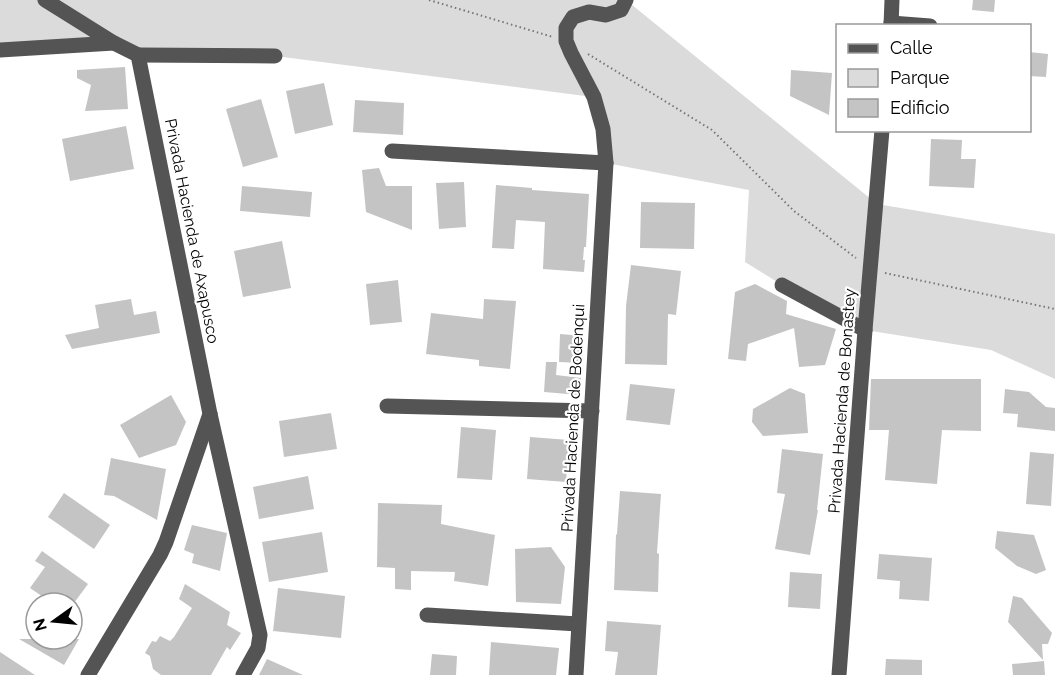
<svg xmlns="http://www.w3.org/2000/svg" width="1055" height="675" font-family="Raleway,sans-serif">
  <style>
    .green { fill: #dbdbdb }
    .building { fill: #c4c4c4 }
    .lines { fill: none; stroke-linecap: round; stroke-linejoin: round }
    .path { stroke: #767676; stroke-width: 2; stroke-dasharray: 1.5 3; stroke-linecap: butt }
    .minor { stroke: #545454; stroke-width: 15 }
    .labels { text-anchor: middle; dominant-baseline: central; stroke-width: 4.5; stroke-linejoin: round; paint-order: stroke }
    .street-label { font-size: 16px; fill: #000; stroke: #fff }
  </style>
  <rect width="100%" height="100%" fill="#fff"/>
  <polygon class="green" points="0,0 626,0 877,204 1055,234 1055,379 991,350 865,330 782,285 745,262 749,190 606,163 593,97 275,56 138,55 114,43 0,50"/>
  <g class="building">
    <polygon points="973,0 995,0 994,12 972,10"/>
    <polygon points="1029,52 1048,54 1046,77 1029,76"/>
    <polygon points="125,67 128,109 85,111 91,85 77,78 77,70"/>
    <polygon points="791,70 832,73 829,115 790,96"/>
    <polygon points="324,83 333,125 295,134 286,91"/>
    <polygon points="261,99 278,157 243,167 226,109"/>
    <polygon points="355,100 404,103 403,135 353,132"/>
    <polygon points="126,126 134,169 70,181 62,139"/>
    <polygon points="931,139 962,140 961,159 976,159 974,188 929,186"/>
    <polygon points="379,168 386,186 412,186 412,230 366,212 362,170"/>
    <polygon points="464,182 466,227 439,229 436,183"/>
    <polygon points="496,185 532,188 532,190 589,194 586,247 584,247 583,260 585,260 584,272 543,269 545,222 516,220 514,249 492,248"/>
    <polygon points="242,186 312,192 310,217 240,211"/>
    <polygon points="641,202 695,203 694,249 640,248"/>
    <polygon points="282,241 291,288 243,297 234,251"/>
    <polygon points="631,265 681,271 676,315 668,314 667,365 625,364 626,306"/>
    <polygon points="398,280 402,322 370,325 366,284"/>
    <polygon points="755,284 787,301 786,314 836,329 825,365 799,367 794,328 748,344 746,361 728,359 735,292"/>
    <polygon points="131,299 134,315 156,311 160,333 72,349 65,335 99,328 95,305"/>
    <polygon points="484,299 516,301 510,369 479,366 479,360 426,354 431,313 483,319"/>
    <polygon points="560,334 584,336 582,363 559,362"/>
    <polygon points="546,362 557,362 556,375 581,378 580,395 544,392"/>
    <polygon points="871,379 981,379 981,431 942,430 937,484 885,480 889,430 869,430"/>
    <polygon points="630,384 675,389 670,425 626,420"/>
    <polygon points="790,388 805,394 808,433 763,436 752,422 753,409"/>
    <polygon points="1005,389 1029,392 1046,407 1055,408 1055,431 1017,427 1018,414 1003,413"/>
    <polygon points="171,395 186,422 176,445 139,458 120,425"/>
    <polygon points="331,413 337,449 284,457 279,421"/>
    <polygon points="461,427 496,430 492,480 457,478"/>
    <polygon points="530,437 569,440 566,482 527,479"/>
    <polygon points="782,449 823,454 817,510 818,510 810,555 775,549 785,494 777,493"/>
    <polygon points="1030,452 1054,454 1051,506 1026,504"/>
    <polygon points="111,458 166,469 157,520 114,496 104,495"/>
    <polygon points="308,476 314,509 259,519 253,487"/>
    <polygon points="620,491 661,494 657,553 659,554 658,592 614,590 616,535 617,534"/>
    <polygon points="64,493 110,525 94,549 48,517"/>
    <polygon points="378,503 442,505 441,524 495,535 488,586 454,581 455,572 411,571 411,590 395,589 395,568 377,567"/>
    <polygon points="192,525 227,533 220,571 192,563 194,554 184,550"/>
    <polygon points="997,531 1034,535 1046,570 1036,574 1017,566 995,548"/>
    <polygon points="322,532 328,572 269,582 262,542"/>
    <polygon points="551,547 565,567 561,604 516,602 515,549"/>
    <polygon points="42,551 88,584 74,603 52,603 30,588 45,567 35,561"/>
    <polygon points="879,554 932,558 929,601 899,599 900,581 877,579"/>
    <polygon points="790,572 822,574 820,609 788,607"/>
    <polygon points="185,584 230,612 227,625 241,633 230,650 227,647 211,675 161,675 153,669 150,656 145,653 152,641 156,642 160,636 170,641 174,637 192,608 179,599"/>
    <polygon points="278,588 345,596 341,638 273,631"/>
    <polygon points="1013,596 1022,598 1052,633 1048,644 1042,644 1043,660 1008,622"/>
    <polygon points="607,621 661,625 657,675 615,675 618,652 605,651"/>
    <polygon points="19,639 79,639 64,665"/>
    <polygon points="491,642 559,648 556,675 489,675"/>
    <polygon points="0,652 35,675 0,675"/>
    <polygon points="432,654 457,656 456,675 430,675"/>
    <polygon points="267,659 303,675 259,675"/>
    <polygon points="886,659 922,660 922,675 885,675"/>
    <polygon points="1044,661 1045,675 1013,675 1012,664"/>
  </g>
  <g class="lines">
    <g class="path">
      <polyline points="429,0 553,37"/>
      <polyline points="588,54 712,130 794,211 856,258"/>
      <polyline points="885,273 1055,309"/>
    </g>
    <g class="minor">
      <polyline points="45,0 114,43 138,55 210,414 260,635 258,648 243,675"/>
      <polyline points="891,23 930,26"/>
      <polyline points="891,26 892,0"/>
      <polyline points="0,50 114,43"/>
      <polyline points="138,55 275,56"/>
      <polyline points="392,151 606,163"/>
      <polyline points="782,285 865,330"/>
      <polyline points="387,406 592,411"/>
      <polyline points="427,615 578,624"/>
      <polyline points="88,675 160,555 166,542 210,414"/>
      <polyline points="576,675 606,163 603,129 594,97 571,53 566,41 566,28 573,17 589,12 606,15 621,10 626,0"/>
      <polyline points="839,675 865,330 882,130"/>
    </g>
  </g>
  <g class="labels">
    <g class="street-label">
      <text transform="translate(192 231) rotate(79)">Privada Hacienda de Axapusco</text>
      <text transform="translate(842 401) rotate(-86)">Privada Hacienda de Bonastey</text>
      <text transform="translate(573 418) rotate(-87)">Privada Hacienda de Bodenqui</text>
    </g>
  </g>
  <rect x="836" y="24" width="195" height="108" fill="#ffffff" stroke="#999999" stroke-width="1.5"/>
  <rect x="848" y="44" width="30" height="9" fill="#545454" stroke="#999999" stroke-width="1.5"/>
  <text x="890" y="54" font-size="18" fill="#000000">Calle</text>
  <rect x="848" y="69" width="30" height="18" fill="#dbdbdb" stroke="#999999" stroke-width="1.5"/>
  <text x="890" y="84" font-size="18" fill="#000000">Parque</text>
  <rect x="848" y="99" width="30" height="18" fill="#c4c4c4" stroke="#999999" stroke-width="1.5"/>
  <text x="890" y="114" font-size="18" fill="#000000">Edificio</text>
  <g transform="translate(54 621) rotate(255)"><circle r="28" fill="#ffffff" stroke="#999999" stroke-width="1.5"/>
  <path d="M0-4.5L10 22L0 15L-10 22Z" fill="#000000"/>
  <text y="-9" font-size="16" font-weight="bold" text-anchor="middle" fill="#000000">N</text>
  </g>
</svg>
